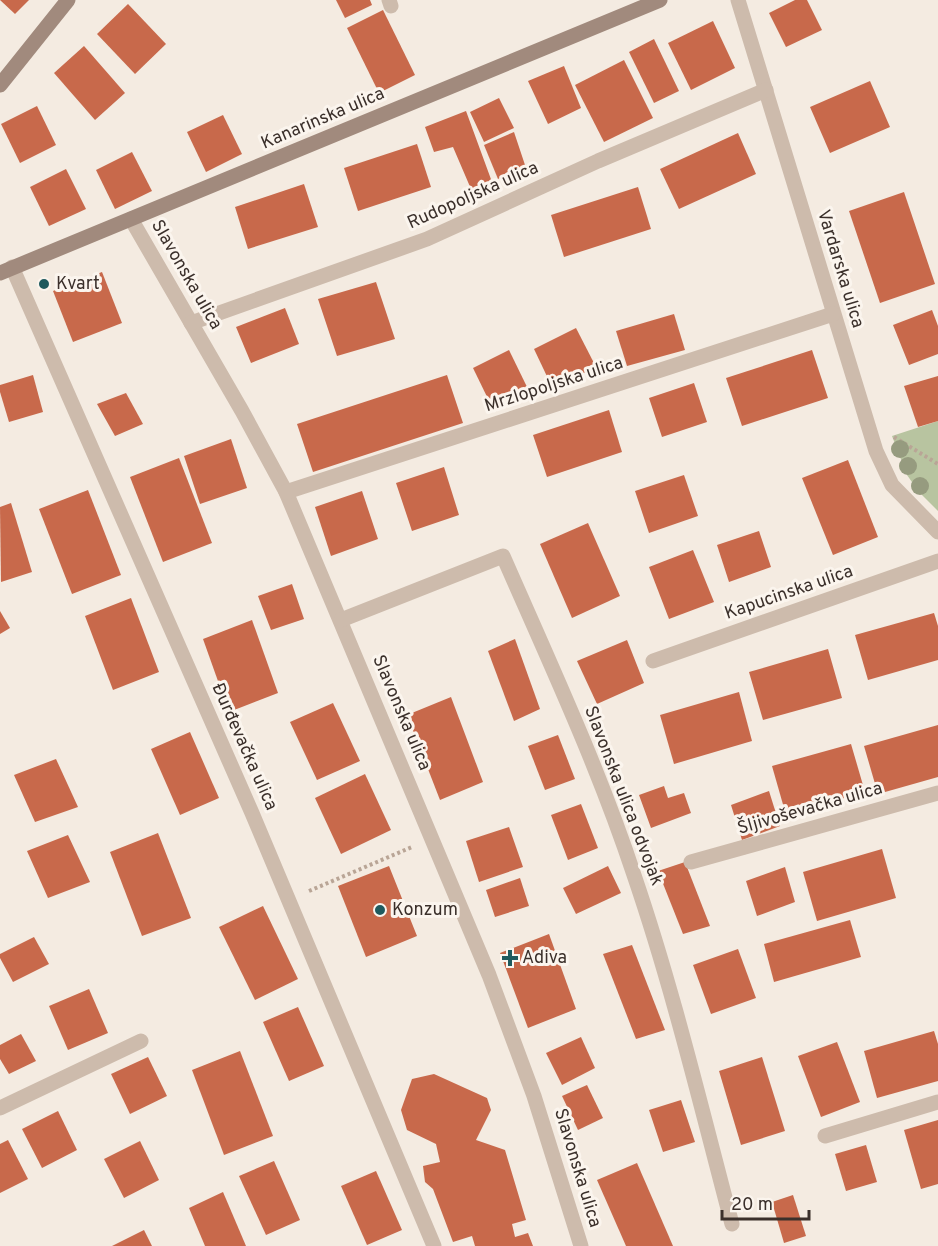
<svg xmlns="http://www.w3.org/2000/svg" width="938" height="1246" font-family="Overpass,sans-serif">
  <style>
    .green { fill: #b8c4a0 }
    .building { fill: #c8694b }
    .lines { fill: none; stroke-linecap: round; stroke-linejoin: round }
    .path { stroke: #b9a596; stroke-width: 4; stroke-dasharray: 3 3; stroke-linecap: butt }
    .street { stroke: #cdbbac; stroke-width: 15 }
    .secondary { stroke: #a18a7d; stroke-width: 15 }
    .tree { fill: #969b7f }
    .poi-dot { fill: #1f5a5e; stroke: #fbf5ee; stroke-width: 2 }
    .labels { text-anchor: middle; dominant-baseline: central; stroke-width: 6; stroke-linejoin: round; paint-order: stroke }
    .street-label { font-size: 18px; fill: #3b302b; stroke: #fbf5ee }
    .poi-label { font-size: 18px; fill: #3b302b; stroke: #fbf5ee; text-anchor: start }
  </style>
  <rect width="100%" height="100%" fill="#f4ebe1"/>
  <polygon class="green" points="938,421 938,511 919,492 907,475 892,436"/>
  <g class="building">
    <polygon points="0,0 29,0 15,14"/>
    <polygon points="336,0 370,0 372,5 345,18"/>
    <polygon points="795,0 807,0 822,30 786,47 769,13"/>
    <polygon points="128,4 166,44 135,74 97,34"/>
    <polygon points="383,10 415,75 379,93 347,28"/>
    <polygon points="713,21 735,68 691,90 668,43"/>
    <polygon points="654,39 679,91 654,103 629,52"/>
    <polygon points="84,46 125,93 95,120 54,73"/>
    <polygon points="624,60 653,118 604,142 575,85"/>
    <polygon points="564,66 581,108 548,124 528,81"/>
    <polygon points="870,81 890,127 830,153 810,107"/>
    <polygon points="499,98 514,128 484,142 470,112"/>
    <polygon points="37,106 56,145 20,163 1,124"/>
    <polygon points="466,111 492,182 471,189 453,147 434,152 425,127"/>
    <polygon points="223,115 242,154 206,172 187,132"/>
    <polygon points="514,132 525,165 498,179 484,145"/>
    <polygon points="738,133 756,174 679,209 660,169"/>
    <polygon points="417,144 431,187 358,211 344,168"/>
    <polygon points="132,152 152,191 115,209 96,170"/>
    <polygon points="66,169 86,209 49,226 30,187"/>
    <polygon points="304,184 318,227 248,249 235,207"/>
    <polygon points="638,187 651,229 564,257 551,215"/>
    <polygon points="904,192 935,284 880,303 849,211"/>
    <polygon points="102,272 122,323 73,342 53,291"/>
    <polygon points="376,282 395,339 337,356 318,299"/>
    <polygon points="285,308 299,344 251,363 236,327"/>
    <polygon points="932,310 938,326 938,354 909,365 893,325"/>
    <polygon points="674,314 685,350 627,366 616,331"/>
    <polygon points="576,328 596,367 553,389 534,349"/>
    <polygon points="509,350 528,389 492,407 473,368"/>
    <polygon points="812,350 828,398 742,426 726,378"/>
    <polygon points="33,375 43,412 9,422 0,392 0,385"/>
    <polygon points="447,375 463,423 313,472 297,424"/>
    <polygon points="938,376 938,421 918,427 904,386"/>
    <polygon points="694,383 707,422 662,437 649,398"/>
    <polygon points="126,393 143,424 115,436 97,404"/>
    <polygon points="609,410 622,452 547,477 533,435"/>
    <polygon points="231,439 247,488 200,504 184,456"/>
    <polygon points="179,458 212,543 163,562 130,477"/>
    <polygon points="848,460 878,537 833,555 802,478"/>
    <polygon points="444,467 459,515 412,531 396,483"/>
    <polygon points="684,475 698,516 649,533 635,491"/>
    <polygon points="88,490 121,575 72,594 39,509"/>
    <polygon points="362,491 378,539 331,556 315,507"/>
    <polygon points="11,503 32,572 1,582 0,507"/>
    <polygon points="588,523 620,596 572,618 540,544"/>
    <polygon points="759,531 771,567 729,582 717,545"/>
    <polygon points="693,550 714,602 669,619 649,567"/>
    <polygon points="292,584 304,619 271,630 258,596"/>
    <polygon points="131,598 159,672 113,690 85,616"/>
    <polygon points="0,611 10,628 0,634"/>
    <polygon points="934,613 938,626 938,660 868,680 855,635"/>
    <polygon points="252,620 278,693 229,712 203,639"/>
    <polygon points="515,639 540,709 514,721 488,651"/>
    <polygon points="627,640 644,683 597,704 577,661"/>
    <polygon points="828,649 842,698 763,720 749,672"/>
    <polygon points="739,692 752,741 674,764 660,715"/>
    <polygon points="451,697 483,782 440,800 407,715"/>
    <polygon points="333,703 360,761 317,780 290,722"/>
    <polygon points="938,725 938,777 878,794 864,746"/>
    <polygon points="190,732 219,798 180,815 151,749"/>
    <polygon points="558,735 575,779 545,790 528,746"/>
    <polygon points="851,744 865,792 786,815 772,766"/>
    <polygon points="56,759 78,807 35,822 14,775"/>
    <polygon points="365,774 391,830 341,854 315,798"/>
    <polygon points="664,786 668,798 684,793 691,813 651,828 639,795"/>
    <polygon points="769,791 780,826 742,840 731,805"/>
    <polygon points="581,804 598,848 568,860 551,815"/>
    <polygon points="509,827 523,867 479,882 466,841"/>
    <polygon points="158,833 191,918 142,936 110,852"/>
    <polygon points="68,835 90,882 48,898 27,851"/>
    <polygon points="882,849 896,898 817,921 803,872"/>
    <polygon points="685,862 710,926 683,934 658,871"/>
    <polygon points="389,866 417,936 366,957 338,886"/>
    <polygon points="608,866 621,893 576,914 563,888"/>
    <polygon points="785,867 795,902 757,916 746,881"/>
    <polygon points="520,878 529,906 495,917 486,890"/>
    <polygon points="263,906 298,979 255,1000 219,927"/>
    <polygon points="850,920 861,957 774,982 764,944"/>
    <polygon points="549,934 576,1009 528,1028 500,953"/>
    <polygon points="34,937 49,964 13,982 0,958 0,954"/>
    <polygon points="632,945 665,1030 636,1039 603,954"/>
    <polygon points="738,949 756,998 711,1014 693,965"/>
    <polygon points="89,989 108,1033 68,1050 49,1006"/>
    <polygon points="298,1007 324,1066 289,1081 263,1022"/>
    <polygon points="934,1031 938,1044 938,1081 877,1098 864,1051"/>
    <polygon points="21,1034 36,1061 9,1074 0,1059 0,1045"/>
    <polygon points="581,1037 595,1068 562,1085 546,1053"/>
    <polygon points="837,1042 860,1102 821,1117 798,1056"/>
    <polygon points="240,1051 273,1136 224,1155 192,1070"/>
    <polygon points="148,1057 167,1096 130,1114 111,1074"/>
    <polygon points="762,1057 785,1131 741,1145 719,1071"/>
    <polygon points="434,1074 487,1098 491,1110 476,1140 505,1150 526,1220 512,1224 515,1237 528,1233 533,1246 475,1246 472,1236 453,1242 433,1189 425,1182 423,1166 440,1162 436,1144 407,1130 401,1110 412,1079"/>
    <polygon points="587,1085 603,1118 578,1130 562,1096"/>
    <polygon points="681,1100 695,1142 663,1152 649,1110"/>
    <polygon points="58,1111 77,1150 42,1168 22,1129"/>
    <polygon points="938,1120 938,1184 921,1189 904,1130"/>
    <polygon points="8,1140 28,1179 0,1193 0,1144"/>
    <polygon points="140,1141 159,1180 124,1198 104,1159"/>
    <polygon points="866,1145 877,1182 846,1191 835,1154"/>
    <polygon points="274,1161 300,1220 266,1235 239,1176"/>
    <polygon points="637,1163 673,1246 626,1246 597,1180"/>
    <polygon points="376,1171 402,1230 367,1245 341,1186"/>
    <polygon points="223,1192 246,1246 205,1246 189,1208"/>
    <polygon points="793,1195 806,1236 784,1243 772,1202"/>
    <polygon points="144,1230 152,1246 112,1246"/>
  </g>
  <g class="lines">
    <g class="path">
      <polyline points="894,437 938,464"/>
      <polyline points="309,891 412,847"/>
    </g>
    <g class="street">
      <polyline points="389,0 391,6"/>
      <polyline points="738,0 876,451 892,485 938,532"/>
      <polyline points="131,219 242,411 286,492 489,975 534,1096 581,1246"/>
      <polyline points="12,267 252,813 434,1246"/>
      <polyline points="191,323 427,239 598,161 766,90"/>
      <polyline points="286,492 833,314"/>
      <path d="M341 620 503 556C549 661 598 766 634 875 673 989 701 1107 732 1224"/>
      <polyline points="653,661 938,561"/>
      <polyline points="691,862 938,793"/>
      <polyline points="0,1108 141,1041"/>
      <polyline points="825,1136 938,1102"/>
    </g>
    <g class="secondary">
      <polyline points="0,85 68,0"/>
      <polyline points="0,273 660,0"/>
    </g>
  </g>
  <g class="tree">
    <circle cx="900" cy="449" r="9"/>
    <circle cx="908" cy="466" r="9"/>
    <circle cx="920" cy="486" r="9"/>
  </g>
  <g class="poi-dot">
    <circle cx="44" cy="284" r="6"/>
    <circle cx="380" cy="910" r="6"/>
    <path d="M507 949h6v6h6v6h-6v6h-6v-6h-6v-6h6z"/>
  </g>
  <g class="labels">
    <g class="street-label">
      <text transform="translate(323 119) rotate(-23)">Kanarinska ulica</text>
      <text transform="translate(473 196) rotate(-24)">Rudopoljska ulica</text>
      <text transform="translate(840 269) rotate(73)">Vardarska ulica</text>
      <text transform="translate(186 275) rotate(60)">Slavonska ulica</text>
      <text transform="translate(554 385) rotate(-18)">Mrzlopoljska ulica</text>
      <text transform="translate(789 593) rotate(-19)">Kapucinska ulica</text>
      <text transform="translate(401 713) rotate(67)">Slavonska ulica</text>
      <text transform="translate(244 747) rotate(66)">Đurđevačka ulica</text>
      <text transform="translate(623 796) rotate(69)">Slavonska ulica odvojak</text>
      <text transform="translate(810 809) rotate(-16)">Šljivoševačka ulica</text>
      <text transform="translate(577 1168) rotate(73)">Slavonska ulica</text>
    </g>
    <g class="poi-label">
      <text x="56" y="284">Kvart</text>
      <text x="392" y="910">Konzum</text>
      <text x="522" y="958">Adiva</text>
    </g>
  </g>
  <path d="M722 1210v9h87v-9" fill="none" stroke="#3b302b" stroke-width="3"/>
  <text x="731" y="1210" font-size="18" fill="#3b302b" stroke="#fbf5ee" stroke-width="4.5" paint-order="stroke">20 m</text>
</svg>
